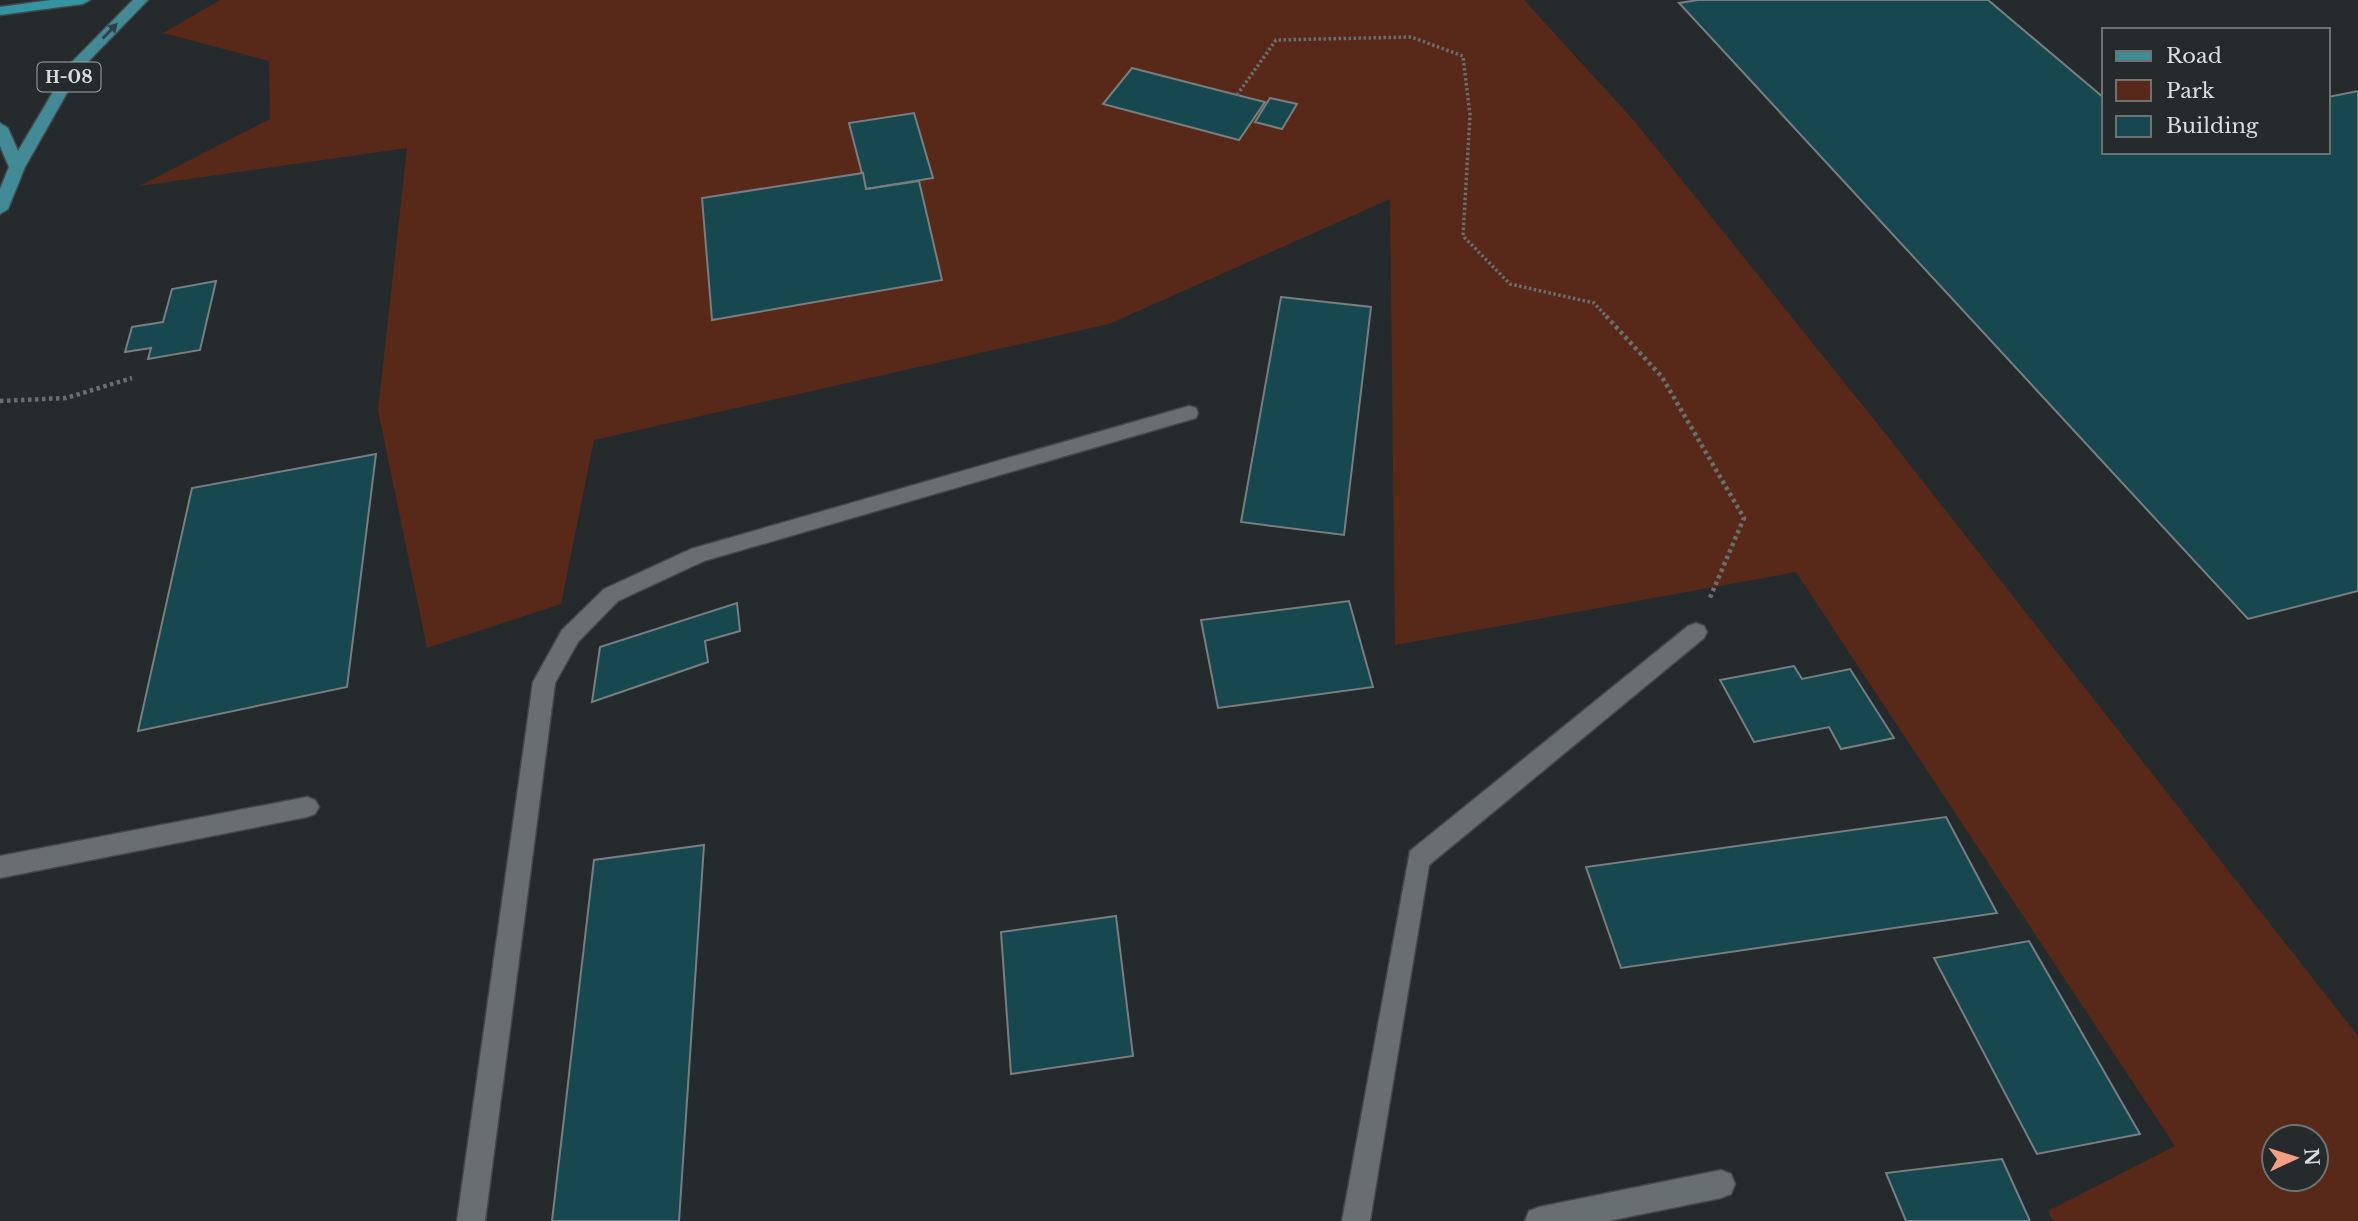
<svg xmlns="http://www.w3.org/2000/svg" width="2358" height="1221" font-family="'Libre Baskerville',serif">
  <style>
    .green { fill: #582918; fill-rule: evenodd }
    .building { fill: #17484f; stroke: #787e80; stroke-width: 2 }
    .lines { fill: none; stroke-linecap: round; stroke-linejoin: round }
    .service-casing { stroke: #434848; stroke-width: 3 }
    .primary-casing { stroke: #434848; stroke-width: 3 }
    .trunk-casing { stroke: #434848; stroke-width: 3 }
    .path-far1 { stroke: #696e6f; stroke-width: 3.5; stroke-dasharray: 2.5 2.5; stroke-linecap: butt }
    .path { stroke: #696e6f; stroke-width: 4.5; stroke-dasharray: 3.5 3.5; stroke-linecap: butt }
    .service { fill: #686f70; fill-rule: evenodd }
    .primary { fill: #428b96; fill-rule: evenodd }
    .trunk { fill: #3594a2; fill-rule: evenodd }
    .oneway { fill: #2c4346 }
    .labels { text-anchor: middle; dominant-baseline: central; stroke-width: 7; stroke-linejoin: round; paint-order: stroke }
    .shield { fill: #252b2c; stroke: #a3a8a8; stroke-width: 2 }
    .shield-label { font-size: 18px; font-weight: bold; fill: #d9dddd }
  </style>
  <rect width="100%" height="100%" fill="#252b2c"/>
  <path class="green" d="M220 0H1524L1636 123 1888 437 2358 1036V1221H2053L2048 1211 2175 1146 1796 572 1395 645 1390 199 1109 324 594 440 561 604 427 648 378 410 407 148 139 186 270 119 269 61 163 33ZM2274 1137H2316V1179H2274Z"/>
  <g class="building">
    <polygon points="1698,0 1988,0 2104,98 2104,152 2328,152 2328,97 2358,91 2358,591 2248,619 1679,3"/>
    <polygon points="1132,68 1237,95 1265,102 1239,140 1103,104"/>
    <polygon points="1270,98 1297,104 1282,129 1255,122"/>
    <polygon points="914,113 933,178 866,189 849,123"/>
    <polygon points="863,173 866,189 919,181 942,280 712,320 702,198"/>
    <polygon points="216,281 200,350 148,359 151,348 125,352 132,327 163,322 172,289"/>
    <polygon points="1281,297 1371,307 1344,535 1241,522"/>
    <polygon points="376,454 347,687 138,731 192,488"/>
    <polygon points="1349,601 1373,687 1218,708 1201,620"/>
    <polygon points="737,603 740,631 705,641 708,662 592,702 600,647"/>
    <polygon points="1794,666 1802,679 1850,669 1894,738 1841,749 1829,727 1754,742 1720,680"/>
    <polygon points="1946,817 1997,913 1621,968 1586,867"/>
    <polygon points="704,845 679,1221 552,1221 594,860"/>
    <polygon points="1116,916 1133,1056 1011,1074 1001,932"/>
    <polygon points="2029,941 2140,1134 2037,1154 1934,958"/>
    <polygon points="2002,1159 2030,1221 1906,1221 1886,1173"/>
  </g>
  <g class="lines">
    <g class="service-casing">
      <g id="service">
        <polygon points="1189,406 1196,408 1198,413 1196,418 704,561 618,601 578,642 555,683 485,1221 457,1221 533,682 562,630 604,589 691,549"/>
        <polygon points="1696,623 1704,626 1707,632 1704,638 1429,865 1370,1221 1342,1221 1410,851 1688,626"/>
        <polygon points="307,797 315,800 319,807 315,814 307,817 0,878 0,856"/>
        <polygon points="1721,1170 1731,1174 1735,1184 1731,1194 1721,1198 1608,1221 1525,1221 1529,1211 1539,1207"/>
      </g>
    </g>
    <g class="primary-casing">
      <polygon id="primary" points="133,0 148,0 80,70 25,167 8,209 0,214 0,189 9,167 0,146 0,123 8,128 18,151 69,65"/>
    </g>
    <g class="trunk-casing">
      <polygon id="trunk" points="51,0 90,0 83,4 0,15 0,7"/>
    </g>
    <polyline class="path-far1" points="1237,95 1276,40 1411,37 1463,56 1470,115 1463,236 1510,284 1594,303 1607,317"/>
    <g class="path">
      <polyline points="1606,316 1662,377 1744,518 1709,600"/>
      <polyline points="0,401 66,398 132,378"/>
    </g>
    <use href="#service" class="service"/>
    <use href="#primary" class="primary"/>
    <use href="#trunk" class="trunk"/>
  </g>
  <defs><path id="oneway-solid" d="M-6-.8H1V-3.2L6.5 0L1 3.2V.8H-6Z" transform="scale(1.75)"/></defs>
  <use class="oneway" href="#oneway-solid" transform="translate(110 31) rotate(-46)"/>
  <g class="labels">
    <rect class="shield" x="37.5" y="62.5" width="63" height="29" rx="5"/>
    <g class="shield-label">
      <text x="69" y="77">Н-08</text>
    </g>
  </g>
  <rect x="2102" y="28" width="228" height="126" fill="#252b2c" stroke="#6d7273" stroke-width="2"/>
  <rect x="2116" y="51" width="35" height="10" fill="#428b96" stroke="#6d7273" stroke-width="2"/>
  <text x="2166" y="63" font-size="21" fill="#d9dddd">Road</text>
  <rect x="2116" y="80" width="35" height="21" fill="#582918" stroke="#6d7273" stroke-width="2"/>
  <text x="2166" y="98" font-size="21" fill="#d9dddd">Park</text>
  <rect x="2116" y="116" width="35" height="21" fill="#17484f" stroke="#6d7273" stroke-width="2"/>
  <text x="2166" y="133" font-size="21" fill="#d9dddd">Building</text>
  <g transform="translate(2295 1158) rotate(86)"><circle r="33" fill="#252b2c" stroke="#6d7273" stroke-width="2"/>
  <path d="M0-5L12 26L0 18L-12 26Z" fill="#f39f82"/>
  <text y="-10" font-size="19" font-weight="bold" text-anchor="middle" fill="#d9dddd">N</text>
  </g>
</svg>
